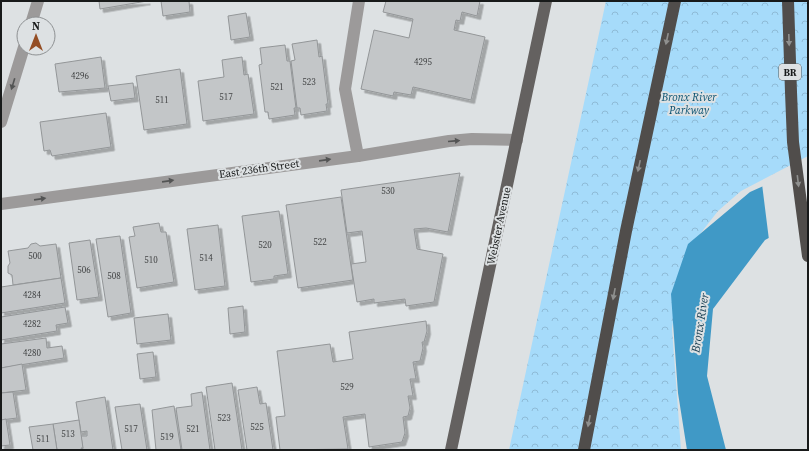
<svg xmlns="http://www.w3.org/2000/svg" width="809" height="451" font-family="'Source Serif 4',serif">
  <style>
    .park { fill: url(#park-crowns) }
    .water { fill: #4099c6 }
    .pier { fill: #dde1e3 }
    .building { fill: #c3c6c8; stroke: #939698; filter: url(#shadow) }
    .lines { fill: none; stroke-linecap: round; stroke-linejoin: round }
    .minor { stroke: #9c9a9a; stroke-width: 12 }
    .major { stroke: #646160; stroke-width: 12 }
    .highway { stroke: #504d4b; stroke-width: 12 }
    .oneway { fill: #8f908f }
    .oneway2 { fill: #535454 }
    .labels { text-anchor: middle; dominant-baseline: central; stroke-width: 4; stroke-linejoin: round; paint-order: stroke }
    .number-label { font-size: 9px; fill: #434546 }
    .shield { fill: #dde1e3; stroke: #535656; stroke-width: 1 }
    .shield-label { font-size: 10px; font-weight: bold; fill: #181a1a }
    .park-label { font-size: 11px; font-style: italic; fill: #07506f; stroke: #dde1e3 }
    .street-label { font-size: 11px; fill: #181a1a; stroke: #dde1e3 }
    .water-label { font-size: 12px; font-style: italic; fill: #1a4054; stroke: #dde1e3 }
  </style>
  <defs>
    <pattern id="park-crowns" width="20" height="18" patternUnits="userSpaceOnUse"><rect width="20" height="18" fill="#a6dbfa"/><path d="M2 6a3 3 0 1 1 6 0M12 15a3 3 0 1 1 6 0" fill="none" stroke="#8ebbd6"/></pattern>
    <filter id="shadow"><feDropShadow dx="3.5" dy="3.5" stdDeviation="0" flood-color="#0004"/></filter>
  </defs>
  <rect width="100%" height="100%" fill="#dde1e3"/>
  <polygon class="park" points="606,1 808,1 808,156 741,191 718,211 700,234 685,259 677,291 672,329 681,450 509,450"/>
  <polygon class="water" points="808,166 808,217 765,240 713,309 707,376 726,450 687,450 678,393 671,294 688,244 750,192"/>
  <polygon class="pier" points="808,164 808,219 769,240 762,184"/>
  <g class="building">
    <polygon points="99,1 147,1 100,9"/>
    <polygon points="161,1 189,1 190,12 163,16"/>
    <polygon points="386,1 480,1 477,16 462,12 460,21 456,20 454,30 485,37 471,100 413,87 411,95 394,92 393,96 361,89 374,30 409,38 413,19 383,12"/>
    <polygon points="246,13 250,37 231,40 228,16"/>
    <polygon points="317,40 319,57 322,56 328,104 326,104 327,111 301,115 300,108 297,108 291,61 295,60 292,44"/>
    <polygon points="285,45 287,61 290,61 296,108 294,108 295,115 269,119 268,112 265,112 259,65 262,64 260,48"/>
    <polygon points="101,57 105,88 59,92 55,64"/>
    <polygon points="242,57 244,75 248,74 254,114 203,121 198,81 224,77 222,60"/>
    <polygon points="180,69 187,124 144,130 136,76"/>
    <polygon points="133,83 135,98 111,101 108,86"/>
    <polygon points="106,113 111,147 52,156 50,150 44,151 40,122"/>
    <polygon points="460,173 448,232 426,228 414,229 417,249 443,254 434,302 406,306 405,299 374,303 374,299 357,302 351,264 366,262 362,231 347,233 341,190"/>
    <polygon points="341,197 353,280 298,288 286,205"/>
    <polygon points="279,211 288,274 274,276 274,279 251,282 242,216"/>
    <polygon points="159,223 161,232 166,232 174,282 137,288 129,237 135,236 133,227"/>
    <polygon points="218,225 225,286 195,290 187,229"/>
    <polygon points="120,236 131,313 108,317 96,239"/>
    <polygon points="90,240 99,297 77,300 69,243"/>
    <polygon points="36,243 40,246 56,244 61,278 13,285 12,275 8,273 8,266 10,263 8,251 28,248 31,244"/>
    <polygon points="61,278 65,303 1,313 1,287"/>
    <polygon points="243,306 245,332 230,334 228,308"/>
    <polygon points="65,307 68,323 56,325 57,331 1,340 1,317"/>
    <polygon points="168,314 171,340 137,344 134,318"/>
    <polygon points="426,321 427,331 424,342 422,342 423,348 420,361 413,362 416,379 410,379 413,396 408,396 410,408 408,416 403,417 405,433 402,442 369,447 365,414 343,417 348,449 280,450 276,417 285,416 277,351 330,344 333,362 353,359 349,332"/>
    <polygon points="46,338 47,348 62,346 64,358 1,368 1,344"/>
    <polygon points="153,352 156,377 140,379 137,354"/>
    <polygon points="22,364 26,390 1,393 1,368"/>
    <polygon points="232,383 242,450 215,450 206,387"/>
    <polygon points="257,387 260,404 266,403 273,450 247,450 238,390"/>
    <polygon points="13,392 17,418 1,420 1,393"/>
    <polygon points="202,392 210,450 182,450 176,408 192,406 191,394"/>
    <polygon points="105,397 113,450 83,450 81,436 87,436 87,431 81,432 76,402"/>
    <polygon points="140,404 147,450 122,450 115,407"/>
    <polygon points="174,406 181,450 156,450 152,410"/>
    <polygon points="6,419 10,445 1,446 1,420"/>
    <polygon points="79,420 83,448 81,448 82,450 57,450 53,424"/>
    <polygon points="53,424 57,450 33,450 29,427"/>
  </g>
  <g class="lines">
    <g class="minor">
      <polyline points="31,24 38,1"/>
      <polyline points="1,122 24,47"/>
      <polyline points="358,156 345,89 359,1"/>
      <polyline points="1,204 358,156 449,141 472,139 517,140"/>
    </g>
    <polyline class="major" points="451,450 546,1"/>
    <g class="highway">
      <polyline points="788,1 791,92 793,142 808,256"/>
      <polyline points="584,450 626,231 675,1"/>
    </g>
  </g>
  <defs><path id="oneway-solid" d="M-6-.8H1V-3.2L6.5 0L1 3.2V.8H-6Z"/></defs>
  <g class="oneway">
    <use href="#oneway-solid" transform="translate(667 39) rotate(102)"/>
    <use href="#oneway-solid" transform="translate(789 40) rotate(88)"/>
    <use href="#oneway-solid" transform="translate(639 166) rotate(102)"/>
    <use href="#oneway-solid" transform="translate(798 181) rotate(83)"/>
    <use href="#oneway-solid" transform="translate(614 294) rotate(101)"/>
    <use href="#oneway-solid" transform="translate(589 421) rotate(101)"/>
  </g>
  <g class="oneway2">
    <use href="#oneway-solid" transform="translate(13 84) rotate(107)"/>
    <use href="#oneway-solid" transform="translate(454 141) rotate(-5)"/>
    <use href="#oneway-solid" transform="translate(325 160) rotate(-8)"/>
    <use href="#oneway-solid" transform="translate(168 181) rotate(-8)"/>
    <use href="#oneway-solid" transform="translate(40 199) rotate(-8)"/>
  </g>
  <g class="labels">
    <g class="number-label">
      <text x="423" y="62">4295</text>
      <text x="80" y="76">4296</text>
      <text x="309" y="82">523</text>
      <text x="277" y="87">521</text>
      <text x="226" y="97">517</text>
      <text x="162" y="100">511</text>
      <text x="388" y="191">530</text>
      <text x="320" y="242">522</text>
      <text x="265" y="245">520</text>
      <text x="35" y="256">500</text>
      <text x="206" y="258">514</text>
      <text x="151" y="260">510</text>
      <text x="84" y="270">506</text>
      <text x="114" y="276">508</text>
      <text x="32" y="295">4284</text>
      <text x="32" y="324">4282</text>
      <text x="32" y="353">4280</text>
      <text x="347" y="387">529</text>
      <text x="224" y="418">523</text>
      <text x="257" y="427">525</text>
      <text x="131" y="429">517</text>
      <text x="193" y="429">521</text>
      <text x="68" y="434">513</text>
      <text x="167" y="437">519</text>
      <text x="43" y="439">511</text>
    </g>
    <rect class="shield" x="779" y="64" width="22" height="16" rx="3"/>
    <g class="shield-label">
      <text x="790" y="72">BR</text>
    </g>
    <g class="park-label">
      <text x="689" y="97">Bronx River<tspan x="689" dy="13">Parkway</tspan></text>
    </g>
    <g class="street-label">
      <text transform="translate(259 169) rotate(-8)">East 236th Street</text>
      <text transform="translate(499 226) rotate(-78)">Webster Avenue</text>
    </g>
    <g class="water-label">
      <text transform="translate(700 323) rotate(-81)">Bronx River</text>
    </g>
  </g>
  <rect width="809" height="451" fill="none" stroke="#181a1a" stroke-width="4"/>
  <g transform="translate(36 36)"><circle r="19" fill="#dde1e3" stroke="#8e9193"/>
  <path d="M0-3L7 15L0 10L-7 15Z" fill="#944e25"/>
  <text y="-6" font-size="11" font-weight="bold" text-anchor="middle" fill="#181a1a">N</text>
  </g>
</svg>
